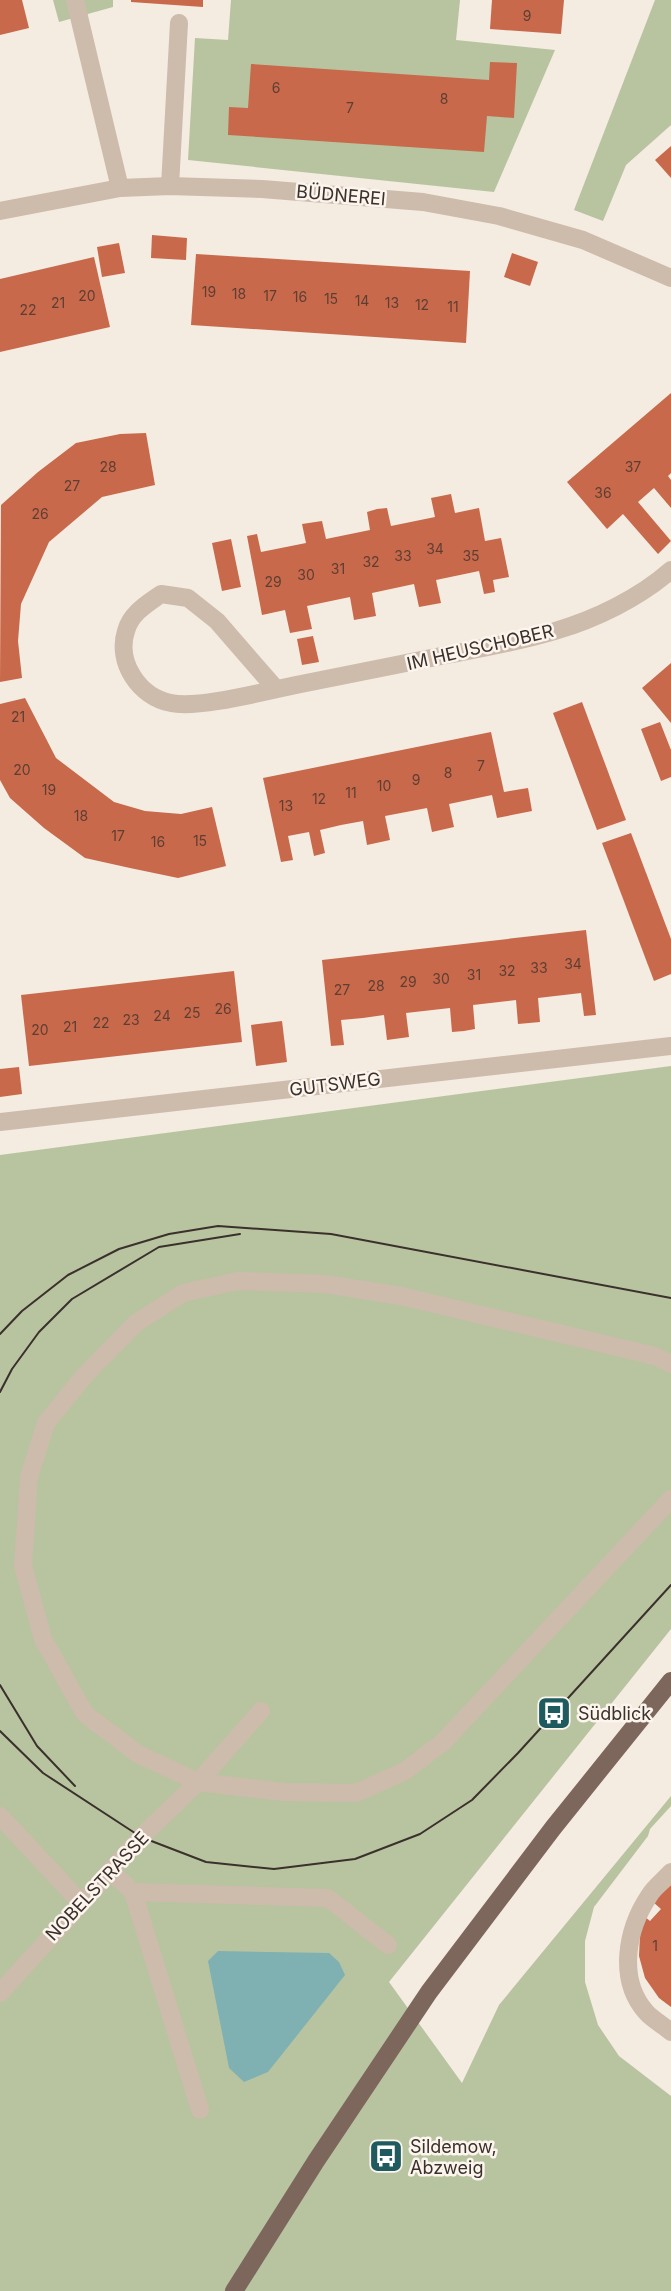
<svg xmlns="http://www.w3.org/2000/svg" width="671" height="2291" font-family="Inter,sans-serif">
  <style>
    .green { fill: #b8c4a0 }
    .water { fill: #7fb0b2 }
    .building { fill: #c8694b }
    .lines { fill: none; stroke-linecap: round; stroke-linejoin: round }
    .minor { stroke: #cdbbac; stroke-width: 18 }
    .major { stroke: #7d675c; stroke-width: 18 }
    .tram { stroke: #3b302b; stroke-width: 2 }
    .labels { text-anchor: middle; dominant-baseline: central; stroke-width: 5; stroke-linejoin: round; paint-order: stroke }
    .number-label { font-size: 14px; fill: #5e3e33 }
    .street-label { font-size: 18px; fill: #3b302b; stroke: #fbf5ee }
    .poi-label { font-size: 18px; fill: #3b302b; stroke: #fbf5ee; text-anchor: start }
  </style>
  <rect width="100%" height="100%" fill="#f4ebe1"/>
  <g class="green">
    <polygon points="53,0 113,0 113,7 59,22"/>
    <polygon points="231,0 460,0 456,40 555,50 494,192 188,160 195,38 228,40"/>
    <polygon points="655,0 671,0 671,125 626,165 603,221 574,210"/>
    <polygon points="671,1066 671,1629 389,1982 462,2083 499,2005 671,1796 671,1806 650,1829 648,1836 594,1907 585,1941 585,1982 598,2025 619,2056 671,2096 671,2291 0,2291 0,1155"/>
  </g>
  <polygon class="water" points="218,1951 329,1953 339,1962 345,1975 268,2072 244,2082 229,2068 208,1961"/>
  <g class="building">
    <polygon points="0,0 22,0 29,28 0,35"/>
    <polygon points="131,0 203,0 203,7 131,2"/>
    <polygon points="492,0 564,0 561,34 490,29"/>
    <polygon points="490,62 517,63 514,118 487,116 484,152 228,135 229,107 248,108 251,64 489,80"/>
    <polygon points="671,146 671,178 655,160"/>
    <polygon points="152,235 187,238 186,260 151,258"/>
    <polygon points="119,243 125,273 102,277 97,247"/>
    <polygon points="512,253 538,262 530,286 504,277"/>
    <polygon points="196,254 470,271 466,343 191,325"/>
    <polygon points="94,257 110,327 0,352 0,279"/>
    <polygon points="671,393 671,473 668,476 671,480 671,508 654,488 638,502 671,541 658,554 623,514 607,529 567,482"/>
    <polygon points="146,433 155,485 102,497 49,542 21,604 18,641 22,678 0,682 1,505 38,472 76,443 120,434"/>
    <polygon points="451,494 455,513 479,508 485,541 501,538 509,577 493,580 495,592 484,594 479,571 436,580 441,603 419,607 414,584 372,593 376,616 354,620 350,597 307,606 312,629 290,633 285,610 262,615 247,536 257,534 261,552 306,543 302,524 322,521 326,539 370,530 367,512 377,509 387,508 391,526 435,517 431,498"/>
    <polygon points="231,539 241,587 222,591 212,543"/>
    <polygon points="313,636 319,662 302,665 297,639"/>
    <polygon points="671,663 671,723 642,688"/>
    <polygon points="25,698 56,758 114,802 145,811 181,814 212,807 226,866 178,878 130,868 85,858 44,828 10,798 0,780 0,704"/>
    <polygon points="582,702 626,820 597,830 553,713"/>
    <polygon points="660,722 671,750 671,777 661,781 641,729"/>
    <polygon points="491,732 504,792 528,788 532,811 497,818 492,795 449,804 454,827 432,832 427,808 385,816 390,840 367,845 363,821 341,825 320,830 325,853 314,856 309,832 288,836 293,860 281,862 263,778"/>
    <polygon points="631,833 671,939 671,974 654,981 602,843"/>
    <polygon points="586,930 596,1015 584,1016 581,993 538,998 540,1022 518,1024 516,1000 473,1005 475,1029 464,1031 452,1032 450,1008 406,1013 409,1037 387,1040 384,1015 363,1018 341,1020 344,1045 331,1046 322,960"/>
    <polygon points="234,971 242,1042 29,1066 21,995"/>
    <polygon points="282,1021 287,1062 256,1066 251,1025"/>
    <polygon points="19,1067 22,1094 0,1097 0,1069"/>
    <polygon points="671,1885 671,2007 659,1998 645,1978 639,1956 640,1935 644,1916 650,1921 661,1909 653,1902"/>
  </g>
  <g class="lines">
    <g class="minor">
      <polyline points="75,0 120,188"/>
      <polyline points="170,186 179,23"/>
      <polyline points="0,211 120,188 170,186 262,189 423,202 499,216 583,240 671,278"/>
      <path d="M276 689 217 621 188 598 161 594C147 604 131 613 126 631 116 662 139 697 171 703 198 709 266 691 296 685 346 675 396 665 446 655 483 648 519 642 555 631 596 619 639 598 671 570"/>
      <polyline points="0,1122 671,1046"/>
      <polyline points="671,1364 655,1356 401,1296 325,1284 238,1281 183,1293 136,1323 84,1376 46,1423 29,1477 23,1566 43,1639 85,1714 138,1754 198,1782 283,1792 356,1793 405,1771 442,1743 671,1499"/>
      <polyline points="0,1816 81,1903"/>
      <polyline points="110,1871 133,1892 328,1898 388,1945"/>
      <path d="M671 1872C664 1880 654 1887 649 1896 627 1929 617 1979 646 2012 652 2019 663 2025 671 2032"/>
      <polyline points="133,1892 200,2110"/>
      <polyline points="0,1993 141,1837 198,1782 261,1711"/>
    </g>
    <polyline class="major" points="234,2291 316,2161 429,1992 553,1828 671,1681"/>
    <g class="tram">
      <polyline points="0,1334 22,1311 68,1275 119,1249 169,1234 218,1226 331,1234 671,1298"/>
      <polyline points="0,1392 12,1369 39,1332 72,1299 159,1247 240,1234"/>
      <polyline points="0,1685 37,1746 75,1786"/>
      <polyline points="0,1731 43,1773 141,1837 206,1862 274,1869 355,1859 420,1834 472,1800 518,1753 671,1585"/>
    </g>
  </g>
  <defs>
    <g id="bus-square" transform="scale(1.75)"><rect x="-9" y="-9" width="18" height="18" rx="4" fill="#1f5a5e" stroke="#fbf5ee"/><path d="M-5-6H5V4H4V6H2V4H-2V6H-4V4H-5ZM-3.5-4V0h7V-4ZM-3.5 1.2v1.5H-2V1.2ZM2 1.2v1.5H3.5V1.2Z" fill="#fff"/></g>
  </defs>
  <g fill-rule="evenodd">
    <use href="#bus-square" x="554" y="1713"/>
    <use href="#bus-square" x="386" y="2156"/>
  </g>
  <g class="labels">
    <g class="number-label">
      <text x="527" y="15">9</text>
      <text x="276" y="87">6</text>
      <text x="444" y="98">8</text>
      <text x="350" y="107">7</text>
      <text x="209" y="291">19</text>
      <text x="239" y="293">18</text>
      <text x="87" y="295">20</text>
      <text x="270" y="295">17</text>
      <text x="300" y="296">16</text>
      <text x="331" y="298">15</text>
      <text x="362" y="300">14</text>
      <text x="58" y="302">21</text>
      <text x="392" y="302">13</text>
      <text x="422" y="304">12</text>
      <text x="453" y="306">11</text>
      <text x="28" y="309">22</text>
      <text x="108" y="466">28</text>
      <text x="633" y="466">37</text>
      <text x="72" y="485">27</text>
      <text x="603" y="492">36</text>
      <text x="40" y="513">26</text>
      <text x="435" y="548">34</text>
      <text x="403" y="555">33</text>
      <text x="471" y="555">35</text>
      <text x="371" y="561">32</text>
      <text x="338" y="568">31</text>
      <text x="306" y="574">30</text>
      <text x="273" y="581">29</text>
      <text x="18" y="716">21</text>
      <text x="481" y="765">7</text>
      <text x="22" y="769">20</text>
      <text x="448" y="772">8</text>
      <text x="416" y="779">9</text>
      <text x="384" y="785">10</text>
      <text x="49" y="789">19</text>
      <text x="351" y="792">11</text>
      <text x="319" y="798">12</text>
      <text x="286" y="805">13</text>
      <text x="81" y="815">18</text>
      <text x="118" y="835">17</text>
      <text x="200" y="840">15</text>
      <text x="158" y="841">16</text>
      <text x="573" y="963">34</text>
      <text x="539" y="967">33</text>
      <text x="507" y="970">32</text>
      <text x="474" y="974">31</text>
      <text x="441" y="978">30</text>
      <text x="408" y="981">29</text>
      <text x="376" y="985">28</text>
      <text x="342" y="989">27</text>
      <text x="223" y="1008">26</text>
      <text x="192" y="1012">25</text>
      <text x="162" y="1015">24</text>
      <text x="131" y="1019">23</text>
      <text x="101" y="1022">22</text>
      <text x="70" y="1026">21</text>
      <text x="40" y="1029">20</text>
      <text x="655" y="1945">1</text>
    </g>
    <g class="street-label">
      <text transform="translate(341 195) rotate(5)">BÜDNEREI</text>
      <text transform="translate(480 647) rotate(-13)">IM HEUSCHOBER</text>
      <text transform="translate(335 1084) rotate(-7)">GUTSWEG</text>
      <text transform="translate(97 1886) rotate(-47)">NOBELSTRASSE</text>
    </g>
    <g class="poi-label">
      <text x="578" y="1713">Südblick</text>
      <text x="410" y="2146">Sildemow,<tspan x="410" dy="21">Abzweig</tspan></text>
    </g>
  </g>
</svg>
